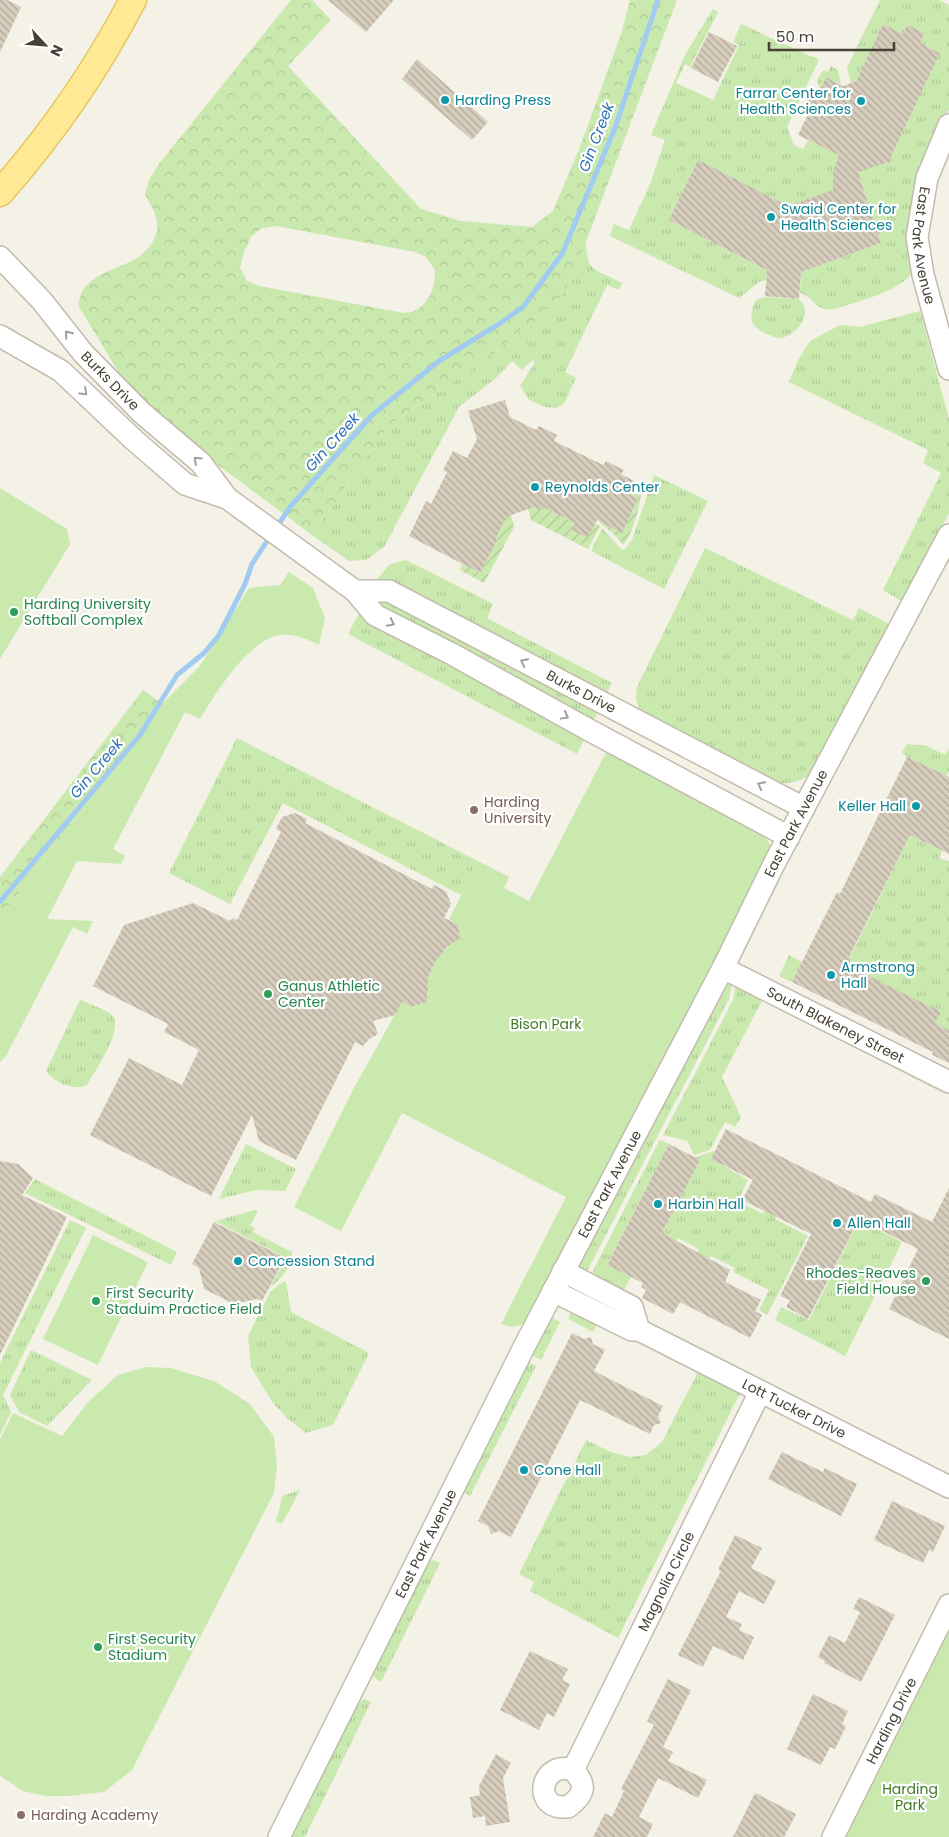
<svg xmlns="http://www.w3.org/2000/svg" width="949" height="1837" font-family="Poppins,sans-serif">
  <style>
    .grass { fill: url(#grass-tufts) }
    .forest { fill: url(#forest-crowns); fill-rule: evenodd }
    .park { fill: #cae9af }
    .garden { fill: url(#garden-furrows) }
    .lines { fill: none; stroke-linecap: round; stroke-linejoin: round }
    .stream { stroke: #a2cbf2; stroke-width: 5 }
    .building { fill: url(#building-back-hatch) }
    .minor-casing { stroke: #c2bcac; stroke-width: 24 }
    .major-casing { stroke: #e6c863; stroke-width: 29 }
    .minor { stroke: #fff; stroke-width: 21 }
    .major { stroke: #ffe994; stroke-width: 26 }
    .oneway { stroke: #a3a09a }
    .culture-dot { fill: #0f9aa8; stroke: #fff; stroke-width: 2 }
    .leisure-dot { fill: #2e9e5b; stroke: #fff; stroke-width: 2 }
    .education-dot { fill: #8d6e63; stroke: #fff; stroke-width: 2 }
    .labels { text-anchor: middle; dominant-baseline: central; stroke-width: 4.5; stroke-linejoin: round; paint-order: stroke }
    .culture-label { font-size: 14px; fill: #0d838f; stroke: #fff; text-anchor: start }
    .street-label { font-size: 14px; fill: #474136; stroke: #fff }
    .leisure-label { font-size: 14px; fill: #27864d; stroke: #fff; text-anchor: start }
    .education-label { font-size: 14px; fill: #785e54; stroke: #fff; text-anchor: start }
    .park-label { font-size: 14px; fill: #417a28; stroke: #fff }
    .water-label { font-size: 15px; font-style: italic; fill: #2c71b5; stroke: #fff }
  </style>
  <defs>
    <pattern id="grass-tufts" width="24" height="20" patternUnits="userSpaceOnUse" patternTransform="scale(1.25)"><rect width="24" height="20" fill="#cae9af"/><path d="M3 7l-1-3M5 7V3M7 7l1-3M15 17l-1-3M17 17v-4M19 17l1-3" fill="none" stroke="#afc997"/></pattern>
    <pattern id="forest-crowns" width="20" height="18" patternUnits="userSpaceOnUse" patternTransform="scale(1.25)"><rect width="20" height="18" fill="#cae9af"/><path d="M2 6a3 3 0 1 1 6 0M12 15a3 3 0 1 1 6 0" fill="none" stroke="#afc997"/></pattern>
    <pattern id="garden-furrows" width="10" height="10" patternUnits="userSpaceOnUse" patternTransform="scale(1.25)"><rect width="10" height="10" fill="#cae9af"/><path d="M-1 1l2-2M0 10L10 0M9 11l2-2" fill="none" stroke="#afc997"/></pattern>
    <pattern id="building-back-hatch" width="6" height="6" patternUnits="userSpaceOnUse" patternTransform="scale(1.25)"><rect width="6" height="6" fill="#d6cdbc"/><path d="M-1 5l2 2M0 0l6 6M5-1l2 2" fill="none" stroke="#afa89a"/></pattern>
  </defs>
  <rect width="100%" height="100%" fill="#f4f1e7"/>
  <g class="grass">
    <path d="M880 0H939L949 5V110L939 129 911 274C898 292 855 302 835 309 813 312 817 298 800 293L801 272 881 243 861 181 788 206 698 161 669 220 767 270 766 280 759 282 739 298 610 236 614 224 629 230 650 184 665 140 651 135 686 53 713 9 718 12 690 67 685 64 676 83 713 100 739 45 733 42 741 24 819 60 787 127 794 145 803 149 808 140 852 161 862 170 892 161 889 150 894 148 940 53 920 43 925 33 907 25 903 34 883 24 856 81 851 83 847 67Z"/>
    <polygon points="831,66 838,70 841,84 826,78 820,91 817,80 823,70 828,72"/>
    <polygon points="585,242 589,263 595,270 622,283 619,290 607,285 565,372 576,378 564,404 556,408 545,407 529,400 520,386 535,362 533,360 522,370 512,361 497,377 459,407 384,547 366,560 349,561 312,535 389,425 485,360 558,300 572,279"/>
    <path d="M765 297 798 299C816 311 796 338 779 338 775 338 771 335 767 334 749 327 748 317 756 300Z"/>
    <polygon points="920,311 949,419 949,513 903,602 883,590 941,473 923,463 928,450 789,382 798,360 810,341 840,325 860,327"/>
    <polygon points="654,475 708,501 664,589 591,551 602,528 622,550 626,548 632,540"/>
    <path d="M705 548 853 620 859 608 891 625 813 773C802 780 793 784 780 783L648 718C638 708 634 701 637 687Z"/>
    <polygon points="406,560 493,604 487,618 612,683 577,754 348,634 378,578 390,564"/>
    <polygon points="237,738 478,861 461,895 283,803 230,904 169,873"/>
    <polygon points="907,744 927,746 945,755 949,748 949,771 946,776 907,757 902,752"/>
    <polygon points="910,835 942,851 939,858 949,861 949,1030 935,1023 940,1012 846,965"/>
    <polygon points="789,955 802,962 792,982 779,976"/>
    <polygon points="729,981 732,983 729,999 585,1275 580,1269 581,1260"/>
    <polygon points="736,985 763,999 722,1077 741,1117 735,1127 725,1122 710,1150 694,1155 687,1141 663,1135 733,1000"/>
    <path d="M80 1000C88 1003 106 1010 112 1015 125 1028 95 1071 87 1085 76 1092 53 1082 46 1071Z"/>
    <polygon points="661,1140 669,1144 607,1264 631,1277 624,1290 594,1275 593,1271 659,1141"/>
    <polygon points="246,1144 296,1169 285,1191 256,1190 219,1199"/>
    <polygon points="713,1151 718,1154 715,1161 748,1180 738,1201 763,1214 773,1196 783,1202 775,1219 808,1236 767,1315 759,1310 769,1290 733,1272 735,1268 711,1256 704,1269 692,1262 699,1249 678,1238 670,1254 656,1246 696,1166 686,1161"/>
    <polygon points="35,1179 177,1252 171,1265 25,1193"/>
    <path d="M255 1210 258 1212 250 1226 255 1228 253 1232 292 1252C294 1266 279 1280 270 1288L286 1258 215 1221Z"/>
    <polygon points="70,1220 86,1228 3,1395 11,1412 0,1435 0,1363"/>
    <polygon points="859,1220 902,1242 845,1356 775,1320 781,1307 809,1320"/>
    <polygon points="284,1281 286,1282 291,1312 369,1353 333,1425 306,1433 288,1419 273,1403 251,1367 248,1336 270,1292"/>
    <polygon points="573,1307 599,1320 593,1332 568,1319"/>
    <polygon points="550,1317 560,1322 541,1360 531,1355"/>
    <polygon points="31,1350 92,1380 47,1426 19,1412 10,1395"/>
    <polygon points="528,1362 536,1366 470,1496 461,1491"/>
    <polygon points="700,1368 742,1389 618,1638 530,1591 534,1582 519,1574 586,1440 611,1452 630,1457 646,1455 662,1442"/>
    <polygon points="300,1490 282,1524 275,1521 279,1511 282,1496"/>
    <polygon points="433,1560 440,1563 381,1682 374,1677 373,1670 426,1564"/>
    <polygon points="364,1699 371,1702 305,1837 289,1837 356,1704"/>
  </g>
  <g class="forest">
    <path d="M291 0H312L331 20 288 66 421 209 461 221 532 227 553 211 580 147 621 34 630 0H677L572 279 558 300 485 360 389 425 312 535 206 456 128 388 78 305C80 299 81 291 85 287 104 265 139 268 153 241 163 224 154 210 145 195L149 180 158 165ZM276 226 415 252 426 257 435 270C435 285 431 302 416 310 413 312 408 312 404 313L259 286 247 281 240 267 244 252 251 237 262 228Z"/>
    <polygon points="143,690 162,704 0,918 0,877"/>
  </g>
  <g class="park">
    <polygon points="0,488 67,529 70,544 0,659"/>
    <path d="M289 572 313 588 325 618 319 645C306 639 296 634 282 635 251 636 215 694 200 719L185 712 113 849 125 856 121 864 77 861 47 919 93 921 87 934 73 927 6 1056 0 1062V918L162 704 199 667 249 588 280 585Z"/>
    <path d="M608 749 762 832 770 844V856L528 1320C518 1328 513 1328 501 1324L566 1197 402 1113 341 1231 294 1207 355 1086 402 1002 411 1007 427 1002C428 994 426 985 428 977 432 959 447 947 461 938L457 924 449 920 478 861 509 877 504 888 529 901Z"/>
    <polygon points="93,1235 148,1262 98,1365 43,1339"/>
    <polygon points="146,1367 170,1368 214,1381 250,1404 274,1437 277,1465 274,1493 132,1770 104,1792 68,1796 45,1796 23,1791 0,1776 0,1439 13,1413 62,1436 88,1402 118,1375"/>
    <polygon points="949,1628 949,1837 846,1837"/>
  </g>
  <g class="garden">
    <path d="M634 481C638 484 640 486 641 491 642 501 631 539 623 545L616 536 598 521 622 532 638 499 628 494Z"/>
    <polygon points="541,506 575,523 572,530 587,538 595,523 600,526 588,549 531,520 528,509 534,507 539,510"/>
    <polygon points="511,515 514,527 484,583 460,570 462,564 480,573 498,539 493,536 502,520 504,521 506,517"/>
  </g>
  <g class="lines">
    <g class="stream">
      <polyline points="276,528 290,507 372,415 439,361 499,324 523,307 562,254 615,128 658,0"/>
      <polyline points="0,902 140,735 177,675 204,653 219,635 245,584 252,564 271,535"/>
    </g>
  </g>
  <g class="building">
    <polygon points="0,0 7,0 21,7 0,52"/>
    <polygon points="328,0 394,0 366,32"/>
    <polygon points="883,24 903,34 907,25 925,33 920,43 940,53 891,156 892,161 858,172 881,243 801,272 799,299 765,296 767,270 669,220 698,160 788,206 833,190 833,172 839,155 798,135 808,114 802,111 812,89 819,92 826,77 843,86 856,81"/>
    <polygon points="709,32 737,46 718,82 691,68"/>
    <polygon points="417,59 488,122 472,140 402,79"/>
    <polygon points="505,400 510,417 536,430 539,426 557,435 554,441 603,465 606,461 624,470 621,474 634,481 628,494 638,499 622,533 597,520 587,538 572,530 575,523 541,506 539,510 534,507 506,517 496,538 498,539 480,573 409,536 426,501 431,504 447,472 443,470 453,451 467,458 477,439 468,411"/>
    <polygon points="907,757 949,777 949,854 910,835 849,957 853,968 941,1012 935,1023 949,1030 949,1063 932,1055 933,1052 792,982 837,892 840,894"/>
    <polygon points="295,813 307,819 305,823 432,889 434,885 446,891 451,904 444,918 457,924 461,938 446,948 435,962 428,977 427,1002 411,1007 402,1002 395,1015 373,1021 378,1034 369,1039 363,1046 355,1042 296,1160 259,1141 252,1115 211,1196 90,1135 129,1058 182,1085 199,1050 164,1032 168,1024 93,986 124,925 193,903 230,921 232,918 237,920 281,832 276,829 282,817"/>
    <polygon points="726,1129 871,1202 875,1194 932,1222 949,1188 949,1339 889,1309 918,1249 859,1219 808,1319 786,1307 790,1300 780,1296 811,1234 742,1200 753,1180 711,1159"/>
    <polygon points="669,1144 700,1160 662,1233 730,1270 725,1282 761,1300 755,1311 762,1315 750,1338 680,1302 673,1314 642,1298 646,1290 641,1287 643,1283 607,1265"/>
    <polygon points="0,1161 18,1164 33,1178 22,1195 67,1217 0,1355"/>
    <polygon points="214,1222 285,1258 262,1301 257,1299 234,1304 204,1289 199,1268 192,1264"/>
    <polygon points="572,1333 584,1339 591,1337 593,1344 605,1350 594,1371 663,1406 658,1416 661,1423 654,1425 650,1434 580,1400 511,1537 499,1531 491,1534 488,1526 478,1521"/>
    <polygon points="782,1452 823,1472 825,1468 857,1484 841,1516 768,1479"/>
    <polygon points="892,1501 945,1526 933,1552 929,1550 923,1563 874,1540"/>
    <polygon points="735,1535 762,1548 751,1568 776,1581 764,1604 739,1591 726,1617 742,1624 739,1630 754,1637 743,1660 713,1646 703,1667 678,1655 721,1571 718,1570"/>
    <polygon points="859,1597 895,1615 861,1682 824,1663 825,1661 818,1657 829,1635 845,1643 860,1612 853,1609"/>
    <polygon points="530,1651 568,1669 562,1680 570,1684 554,1717 547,1713 539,1730 500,1710"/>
    <polygon points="668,1679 691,1690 663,1747 673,1752 668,1761 707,1780 698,1798 658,1778 639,1817 653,1824 647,1837 593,1837 605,1813 612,1817 624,1791 621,1789 654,1725 647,1721"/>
    <polygon points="813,1694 848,1711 842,1724 846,1726 835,1749 830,1747 821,1765 787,1749"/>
    <polygon points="496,1754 511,1763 503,1778 510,1822 486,1826 485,1816 473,1818 470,1797 480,1795 479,1786"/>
    <polygon points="755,1793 796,1814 784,1837 733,1837"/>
  </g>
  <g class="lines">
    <g class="minor-casing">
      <g id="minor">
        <path id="s1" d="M949 125 927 178 917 237 923 275 949 369"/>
        <path id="s2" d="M0 257 42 301 83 353 142 413 201 463 227 498"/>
        <polyline points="0,336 61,371 134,440 185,484 227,498 355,591 375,615 452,654 589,730 789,837"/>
        <path id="s3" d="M355 591H389L804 808"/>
        <path id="s4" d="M723 968 949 1082"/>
        <polyline points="563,1271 632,1307 639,1330"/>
        <path id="s5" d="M553 1291 632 1330H639L949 1487"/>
        <path id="s6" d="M573 1770C543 1761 534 1800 556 1806 559 1807 564 1807 568 1807 584 1795 588 1786 573 1770L760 1392"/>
        <path id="s7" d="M279 1837 525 1345 723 968 774 864 949 535"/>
        <path id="s8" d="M833 1837 949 1605"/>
      </g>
    </g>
    <g class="major-casing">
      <path id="major" d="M0 193C52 134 97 69 133 0"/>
    </g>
    <use href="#minor" class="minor"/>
    <use href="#major" class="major"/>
  </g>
  <defs><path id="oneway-chevron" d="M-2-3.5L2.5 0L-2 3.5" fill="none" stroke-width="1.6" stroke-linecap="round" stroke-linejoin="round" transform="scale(1.25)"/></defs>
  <g class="oneway">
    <use href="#oneway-chevron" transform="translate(68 334) rotate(-129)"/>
    <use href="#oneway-chevron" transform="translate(84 392) rotate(43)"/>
    <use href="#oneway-chevron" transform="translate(197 460) rotate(-137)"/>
    <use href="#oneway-chevron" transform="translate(391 623) rotate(27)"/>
    <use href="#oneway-chevron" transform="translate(524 662) rotate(-153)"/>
    <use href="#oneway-chevron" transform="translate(565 716) rotate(29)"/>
    <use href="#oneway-chevron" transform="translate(761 785) rotate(-152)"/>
  </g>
  <g class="culture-dot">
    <circle cx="445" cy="100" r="5"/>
    <circle cx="861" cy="101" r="5"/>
    <circle cx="771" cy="217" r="5"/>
    <circle cx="535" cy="487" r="5"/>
    <circle cx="916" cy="806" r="5"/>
    <circle cx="831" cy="975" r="5"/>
    <circle cx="658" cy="1204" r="5"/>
    <circle cx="837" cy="1223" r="5"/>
    <circle cx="238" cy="1261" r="5"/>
    <circle cx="524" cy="1470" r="5"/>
  </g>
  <g class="leisure-dot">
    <circle cx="14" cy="612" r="5"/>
    <circle cx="268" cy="994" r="5"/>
    <circle cx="926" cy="1281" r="5"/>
    <circle cx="96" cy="1301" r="5"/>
    <circle cx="98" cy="1647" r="5"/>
  </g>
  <g class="education-dot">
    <circle cx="474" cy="810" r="5"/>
    <circle cx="21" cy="1815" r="5"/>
  </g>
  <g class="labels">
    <g class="culture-label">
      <text x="851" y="93" text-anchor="end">Farrar Center for<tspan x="851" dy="16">Health Sciences</tspan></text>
      <text x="455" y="100">Harding Press</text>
      <text x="781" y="209">Swaid Center for<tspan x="781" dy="16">Health Sciences</tspan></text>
      <text x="545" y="487">Reynolds Center</text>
      <text x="906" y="806" text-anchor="end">Keller Hall</text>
      <text x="841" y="967">Armstrong<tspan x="841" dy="16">Hall</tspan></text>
      <text x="668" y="1204">Harbin Hall</text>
      <text x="847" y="1223">Allen Hall</text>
      <text x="248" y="1261">Concession Stand</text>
      <text x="534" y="1470">Cone Hall</text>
    </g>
    <g class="street-label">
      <text stroke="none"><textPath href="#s1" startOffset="126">East Park Avenue</textPath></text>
      <text stroke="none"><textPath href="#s2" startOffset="166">Burks Drive</textPath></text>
      <text stroke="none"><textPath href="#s3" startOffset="251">Burks Drive</textPath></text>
      <text stroke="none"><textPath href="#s7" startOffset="1138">East Park Avenue</textPath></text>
      <text stroke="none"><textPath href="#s4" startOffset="126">South Blakeney Street</textPath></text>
      <text stroke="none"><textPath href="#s7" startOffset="732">East Park Avenue</textPath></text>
      <text stroke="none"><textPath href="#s5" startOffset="269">Lott Tucker Drive</textPath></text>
      <text stroke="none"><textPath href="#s7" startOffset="328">East Park Avenue</textPath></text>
      <text stroke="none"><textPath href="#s6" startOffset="331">Magnolia Circle</textPath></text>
      <text stroke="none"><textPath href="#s8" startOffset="130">Harding Drive</textPath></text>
    </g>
    <g class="leisure-label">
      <text x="24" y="604">Harding University<tspan x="24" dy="16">Softball Complex</tspan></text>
      <text x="278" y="986">Ganus Athletic<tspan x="278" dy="16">Center</tspan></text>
      <text x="916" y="1273" text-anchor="end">Rhodes-Reaves<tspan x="916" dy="16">Field House</tspan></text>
      <text x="106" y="1293">First Security<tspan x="106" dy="16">Staduim Practice Field</tspan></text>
      <text x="108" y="1639">First Security<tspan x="108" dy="16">Stadium</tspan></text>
    </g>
    <g class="education-label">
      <text x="484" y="802">Harding<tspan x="484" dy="16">University</tspan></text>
      <text x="31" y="1815">Harding Academy</text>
    </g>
    <g class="park-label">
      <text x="546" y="1024">Bison Park</text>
      <text x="910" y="1789">Harding<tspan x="910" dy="16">Park</tspan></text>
    </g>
    <g class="water-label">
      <text transform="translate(596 137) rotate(-69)">Gin Creek</text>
      <text transform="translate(332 442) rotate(-48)">Gin Creek</text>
      <text transform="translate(96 768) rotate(-50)">Gin Creek</text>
    </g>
  </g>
  <g transform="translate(45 45) rotate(116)" stroke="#ffffff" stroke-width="4" paint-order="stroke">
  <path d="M0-4L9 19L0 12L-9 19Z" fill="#474136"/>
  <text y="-8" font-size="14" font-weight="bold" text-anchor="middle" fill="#474136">N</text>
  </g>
  <path d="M769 42v8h125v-8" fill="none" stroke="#474136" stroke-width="2.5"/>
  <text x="776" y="42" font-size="15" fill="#474136" stroke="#ffffff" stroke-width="4" paint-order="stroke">50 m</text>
</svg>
